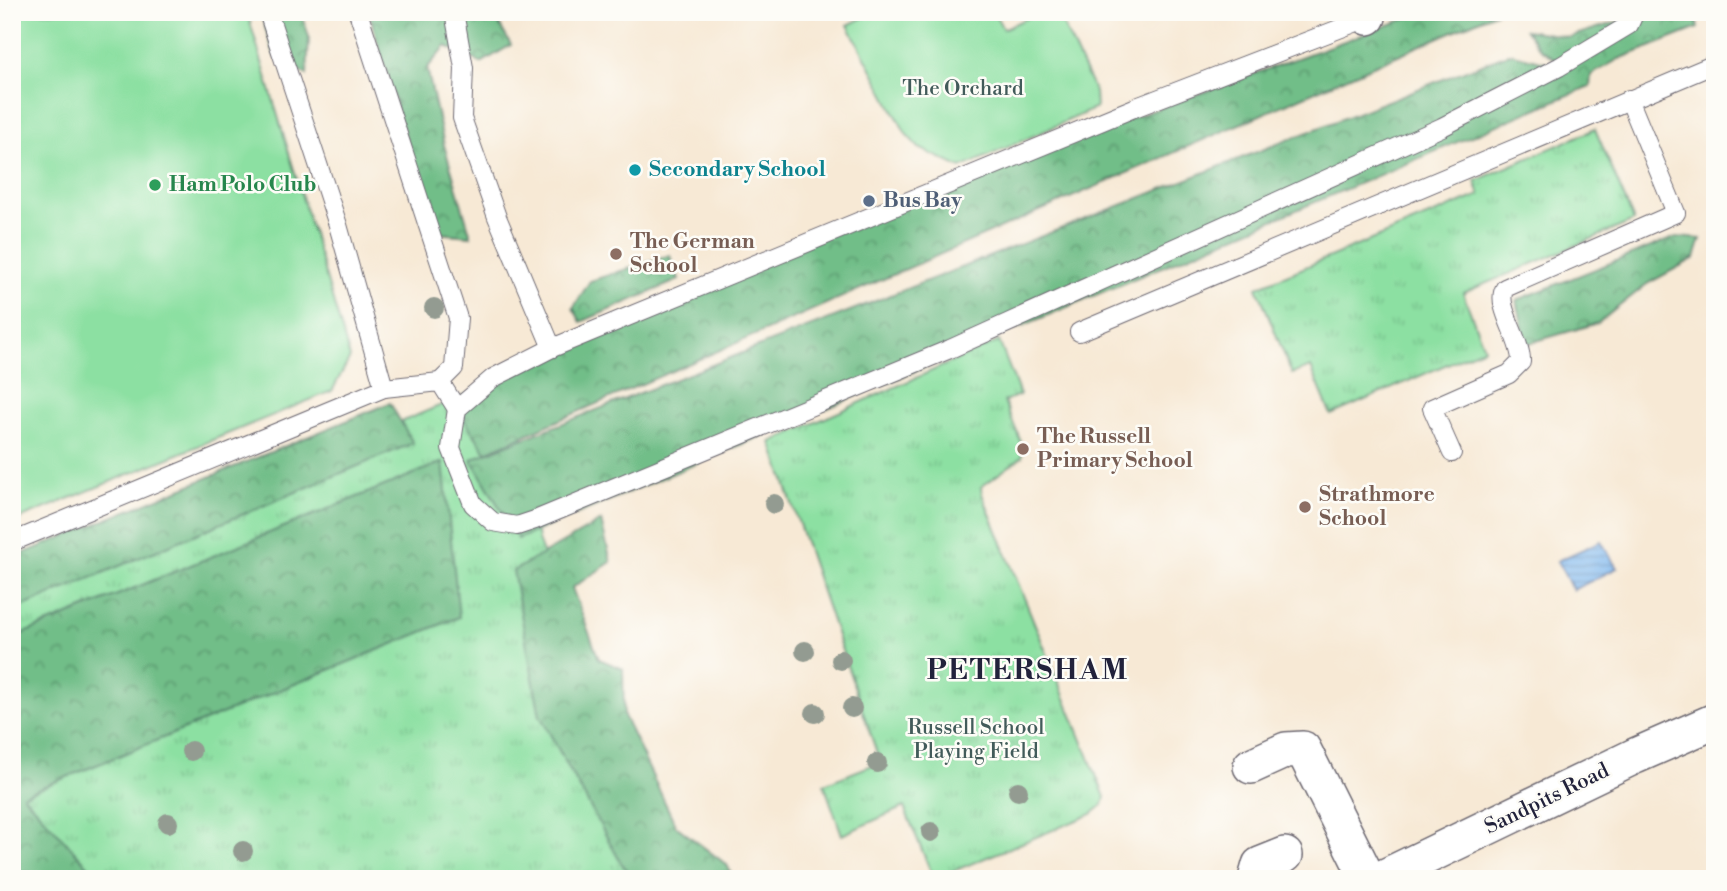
<svg xmlns="http://www.w3.org/2000/svg" width="1727" height="891" font-family="'Libre Bodoni',serif">
  <style>
    .grass { fill: url(#grass-tufts); stroke: #57816e; stroke-width: 2 }
    .forest { fill: url(#forest-crowns); stroke: #4a7062; stroke-width: 2 }
    .garden { fill: #8ce0a2; stroke: #57816e; stroke-width: 2 }
    .water { fill: url(#water-rules); stroke: #506c95; stroke-width: 2 }
    .lines { fill: none; stroke-linecap: round; stroke-linejoin: round }
    .lane-casing { stroke: #6d6871; stroke-width: 20 }
    .street-casing { stroke: #6d6871; stroke-width: 38 }
    .lane { stroke: #fff; stroke-width: 18 }
    .street { stroke: #fff; stroke-width: 35 }
    .tree { fill: #939b91 }
    .culture-dot { fill: #0f9aa8; stroke: #fdfcf7; stroke-width: 2.5 }
    .leisure-dot { fill: #2e9e5b; stroke: #fdfcf7; stroke-width: 2.5 }
    .service-dot { fill: #5c6f8a; stroke: #fdfcf7; stroke-width: 2.5 }
    .education-dot { fill: #8d6e63; stroke: #fdfcf7; stroke-width: 2.5 }
    .labels { text-anchor: middle; dominant-baseline: central; stroke-width: 5; stroke-linejoin: round; paint-order: stroke }
    .park-label { font-size: 21px; fill: #425b5a; stroke: #fdfcf7 }
    .culture-label { font-size: 21px; font-weight: bold; fill: #0d838f; stroke: #fdfcf7; text-anchor: start }
    .leisure-label { font-size: 21px; font-weight: bold; fill: #27864d; stroke: #fdfcf7; text-anchor: start }
    .service-label { font-size: 21px; font-weight: bold; fill: #4e5e75; stroke: #fdfcf7; text-anchor: start }
    .education-label { font-size: 21px; font-weight: bold; fill: #785e54; stroke: #fdfcf7; text-anchor: start }
    .street-label { font-size: 21px; fill: #22223b; stroke: #fdfcf7 }
    .district-label { font-size: 28px; font-weight: bold; letter-spacing: 2px; fill: #22223b; stroke: #fdfcf7 }
  </style>
  <defs>
    <pattern id="grass-tufts" width="24" height="20" patternUnits="userSpaceOnUse" patternTransform="scale(1.75)"><rect width="24" height="20" fill="#8ce0a2"/><path d="M3 7l-1-3M5 7V3M7 7l1-3M15 17l-1-3M17 17v-4M19 17l1-3" fill="none" stroke="#78c08c"/></pattern>
    <pattern id="forest-crowns" width="20" height="18" patternUnits="userSpaceOnUse" patternTransform="scale(1.75)"><rect width="20" height="18" fill="#71be88"/><path d="M2 6a3 3 0 1 1 6 0M12 15a3 3 0 1 1 6 0" fill="none" stroke="#5c9a70"/></pattern>
    <pattern id="water-rules" width="6" height="5" patternUnits="userSpaceOnUse" patternTransform="scale(1.75)"><rect width="6" height="5" fill="#7eb7ef"/><path d="M0 2.5h6" fill="none" stroke="#6794c3"/></pattern>
  </defs>
  <rect width="100%" height="100%" fill="#fdfcf7"/>
  <filter id="ink" filterUnits="userSpaceOnUse"><feTurbulence type="fractalNoise" baseFrequency=".0143" numOctaves="2"/><feDisplacementMap in="SourceGraphic" scale="14" xChannelSelector="R" yChannelSelector="G"/><feConvolveMatrix kernelMatrix="1 2 1 2 8 2 1 2 1" color-interpolation-filters="sRGB"/></filter>
  <filter id="wash" filterUnits="userSpaceOnUse"><feTurbulence type="fractalNoise" baseFrequency=".00686" numOctaves="4" result="noise"/><feDisplacementMap in="SourceGraphic" scale="28" xChannelSelector="R" yChannelSelector="G"/><feGaussianBlur stdDeviation="1.57" result="paint"/><feColorMatrix in="noise" values="0 0 0 0 0 0 0 0 0 0 0 0 0 0 0 0 0 1.4 0 .05"/><feComposite in="paint" operator="in"/></filter>
  <g filter="url(#wash)">
    <rect width="100%" height="100%" fill="#f7e9d5"/>
    <g class="grass">
      <polygon points="1595,129 1634,221 1463,293 1484,348 1331,415 1311,367 1292,374 1257,287 1480,195 1475,181"/>
      <polygon points="999,341 1020,395 1004,401 1023,447 1022,457 981,487 982,494 1105,797 1103,805 1092,814 934,879 904,807 842,835 824,784 880,762 771,442"/>
      <polygon points="513,375 538,540 654,840 728,879 12,879 12,585"/>
    </g>
    <g class="forest">
      <polygon points="260,12 301,12 309,37 307,75 275,57"/>
      <polygon points="369,12 492,12 511,45 481,63 446,46 427,68 444,145 471,236 437,233 401,123"/>
      <polygon points="1424,12 1497,12 486,452 457,409 493,378 934,190"/>
      <polygon points="1639,12 1695,12 1698,28 1619,59 1591,75 1590,86 518,539 471,459 1510,53 1568,68 1539,48 1526,30 1569,37 1620,21"/>
      <polygon points="1676,237 1701,239 1695,258 1647,284 1598,323 1526,344 1517,300"/>
      <polygon points="670,255 679,280 581,322 573,308 590,281"/>
      <polygon points="390,403 413,443 12,611 12,558"/>
      <polygon points="443,462 459,617 23,795 100,879 12,879 12,638"/>
      <polygon points="601,521 611,562 572,588 599,659 623,669 624,716 676,826 727,865 734,879 635,879 621,863 540,716 513,571"/>
    </g>
    <g class="garden">
      <polygon points="12,12 247,12 350,358 332,391 12,522"/>
      <polygon points="874,12 994,12 1003,29 1040,12 1057,12 1095,92 1096,108 961,168 919,148 906,134 848,25"/>
    </g>
    <polygon class="water" points="1601,541 1617,568 1573,590 1557,561"/>
  </g>
  <g filter="url(#ink)">
    <g class="lines">
      <g class="lane-casing">
        <g id="lane">
          <polyline points="268,12 338,225 384,388 440,382 457,409"/>
          <polyline points="358,12 458,318 454,368 440,382"/>
          <polyline points="454,12 464,68 462,118 497,217 552,348"/>
          <polyline points="1375,15 1134,108 552,348 493,378 457,409 451,448 473,504 493,522 517,526 535,520 950,349 1442,127 1559,67 1629,25 1635,12"/>
          <polyline points="1079,332 1715,64"/>
          <path d="M1452 453 1432 408 1509 374 1521 362C1522 340 1494 305 1505 288L1676 213 1629 99"/>
          <polyline points="12,542 384,388"/>
        </g>
      </g>
      <g class="street-casing">
        <g id="street">
          <polyline points="1365,12 1368,17"/>
          <polyline points="1251,766 1286,750 1303,749 1368,879"/>
          <polyline points="1256,879 1260,865 1285,855"/>
          <polyline points="1380,879 1635,756 1715,721"/>
        </g>
      </g>
      <use href="#lane" class="lane"/>
      <use href="#street" class="street"/>
    </g>
    <g class="tree">
      <circle cx="434" cy="308" r="10"/>
      <circle cx="774" cy="504" r="10"/>
      <circle cx="805" cy="651" r="10"/>
      <circle cx="841" cy="660" r="10"/>
      <circle cx="852" cy="708" r="10"/>
      <circle cx="815" cy="713" r="10"/>
      <circle cx="191" cy="751" r="10"/>
      <circle cx="877" cy="763" r="10"/>
      <circle cx="1018" cy="791" r="10"/>
      <circle cx="168" cy="823" r="10"/>
      <circle cx="931" cy="832" r="10"/>
      <circle cx="243" cy="851" r="10"/>
    </g>
  </g>
  <circle class="culture-dot" cx="635" cy="170" r="7"/>
  <circle class="leisure-dot" cx="155" cy="185" r="7"/>
  <circle class="service-dot" cx="869" cy="201" r="7"/>
  <g class="education-dot">
    <circle cx="616" cy="254" r="7"/>
    <circle cx="1023" cy="449" r="7"/>
    <circle cx="1305" cy="507" r="7"/>
  </g>
  <g class="labels">
    <g class="park-label">
      <text x="963" y="89">The Orchard</text>
      <text x="976" y="728">Russell School<tspan x="976" dy="24">Playing Field</tspan></text>
    </g>
    <g class="culture-label">
      <text x="649" y="170">Secondary School</text>
    </g>
    <g class="leisure-label">
      <text x="169" y="185">Ham Polo Club</text>
    </g>
    <g class="service-label">
      <text x="883" y="201">Bus Bay</text>
    </g>
    <g class="education-label">
      <text x="630" y="242">The German<tspan x="630" dy="24">School</tspan></text>
      <text x="1037" y="437">The Russell<tspan x="1037" dy="24">Primary School</tspan></text>
      <text x="1319" y="495">Strathmore<tspan x="1319" dy="24">School</tspan></text>
    </g>
    <g class="street-label">
      <text transform="translate(1547 799) rotate(-26)">Sandpits Road</text>
    </g>
    <g class="district-label">
      <text x="1028" y="670">PETERSHAM</text>
    </g>
  </g>
  <rect width="1727" height="891" fill="none" stroke="#fdfcf7" stroke-width="42"/>
</svg>
